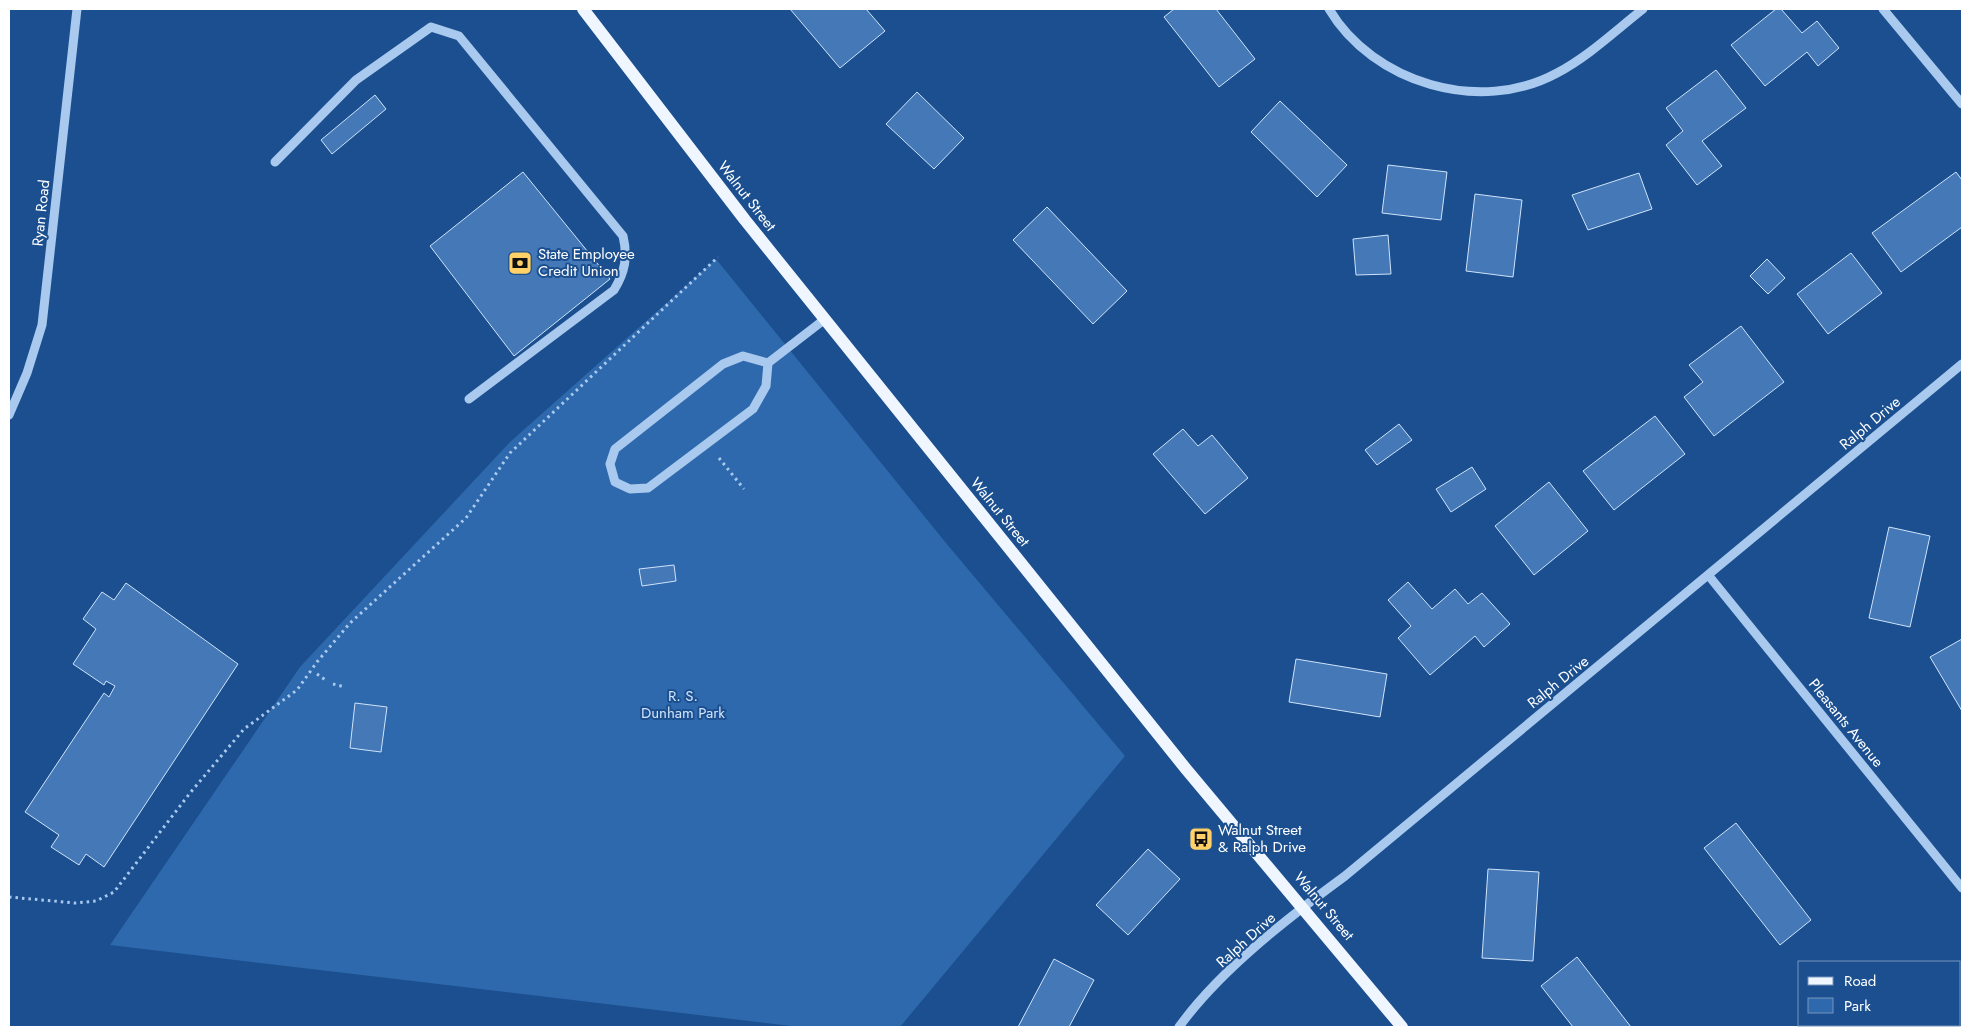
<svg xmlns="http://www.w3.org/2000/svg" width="1971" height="1036" font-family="Jost,sans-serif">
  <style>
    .green { fill: #2e69ad }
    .building { fill: #4478b7; stroke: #cfe3fa }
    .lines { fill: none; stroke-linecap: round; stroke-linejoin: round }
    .path { stroke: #a9c9ee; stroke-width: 3; stroke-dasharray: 2.5 4; stroke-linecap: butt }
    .minor { stroke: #a9c9ee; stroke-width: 9 }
    .major { stroke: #f0f6ff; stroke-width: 12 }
    .labels { text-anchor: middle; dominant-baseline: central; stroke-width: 4; stroke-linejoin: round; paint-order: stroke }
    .street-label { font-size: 15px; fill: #fff; stroke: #1b4f8f }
    .poi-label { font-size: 15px; fill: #fff; stroke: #1b4f8f; text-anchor: start }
    .park-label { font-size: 15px; fill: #cfe3fa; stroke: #1b4f8f }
  </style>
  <rect width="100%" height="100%" fill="#1b4f8f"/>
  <polygon class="green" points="716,259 946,543 1125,756 900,1027 799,1027 110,945 300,667 510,442"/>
  <g class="building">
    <polygon points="790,9 866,9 885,31 840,68"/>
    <polygon points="1174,9 1216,9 1255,59 1219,87 1164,17"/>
    <polygon points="1776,9 1781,9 1802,33 1817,21 1839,48 1818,66 1807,52 1765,86 1731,45"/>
    <polygon points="1716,70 1746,108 1702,141 1722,166 1697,185 1666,145 1683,131 1666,108"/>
    <polygon points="917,92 964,138 934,169 886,124"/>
    <polygon points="375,95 386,109 332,154 321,140"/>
    <polygon points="1280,101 1347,165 1317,197 1251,132"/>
    <polygon points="1388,165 1447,172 1441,220 1382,213"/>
    <polygon points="523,172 610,279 514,356 430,246"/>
    <polygon points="1956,172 1962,180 1962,227 1901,272 1872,233"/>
    <polygon points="1639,173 1652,209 1588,230 1572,195"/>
    <polygon points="1475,194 1522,200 1513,277 1466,271"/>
    <polygon points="1047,207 1127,291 1093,324 1013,240"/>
    <polygon points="1388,235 1391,274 1356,275 1353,239"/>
    <polygon points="1851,253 1882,293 1828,334 1797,294"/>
    <polygon points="1767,259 1785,278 1768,294 1750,276"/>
    <polygon points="1741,326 1784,382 1714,436 1684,397 1703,382 1689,365"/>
    <polygon points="1655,416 1685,454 1614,510 1583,471"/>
    <polygon points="1399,424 1412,440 1377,465 1365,450"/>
    <polygon points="1183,429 1198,446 1212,435 1248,478 1205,514 1153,454"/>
    <polygon points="1472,467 1486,489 1451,512 1436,489"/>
    <polygon points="1549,482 1588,531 1534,575 1495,526"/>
    <polygon points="1889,527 1930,536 1910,627 1869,618"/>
    <polygon points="674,565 676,581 642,586 639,569"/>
    <polygon points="1408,582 1432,609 1455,589 1468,604 1482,593 1510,624 1484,647 1475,636 1430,675 1398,638 1411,626 1388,600"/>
    <polygon points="126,583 238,664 104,867 86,854 79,865 51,847 59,835 25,812 104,693 109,697 115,686 106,681 104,685 73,664 96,629 83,619 102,592 114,600"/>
    <polygon points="1962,639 1962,711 1930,657"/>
    <polygon points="1296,659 1387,674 1380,717 1289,702"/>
    <polygon points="355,703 387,707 381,752 350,748"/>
    <polygon points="1736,823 1811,920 1780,945 1704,848"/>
    <polygon points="1148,849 1180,879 1128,935 1096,905"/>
    <polygon points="1488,869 1539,872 1533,961 1482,958"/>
    <polygon points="1577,957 1631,1027 1573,1027 1541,986"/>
    <polygon points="1054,959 1094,980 1069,1027 1018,1027"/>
  </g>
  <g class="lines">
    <g class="path">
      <polyline points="719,458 744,489"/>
      <polyline points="317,674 327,681"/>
      <polyline points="333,684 345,687"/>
      <polyline points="9,897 75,903 96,901 114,892 190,793 244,729 297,690 317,662 350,623 466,518 510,453 718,257"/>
    </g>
    <g class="minor">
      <path d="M1329 9C1373 83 1480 115 1557 73 1589 56 1615 31 1643 9"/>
      <polyline points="1883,9 1962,104"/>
      <path d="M275 162 356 80 431 27 459 36 623 236C628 257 625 272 614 290L469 399"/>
      <polyline points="768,363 743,356 723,364 615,449 610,464 615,482 630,489 648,488 753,409 766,386 768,363 825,319"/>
      <polyline points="9,415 27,373 42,325 77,9"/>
      <polyline points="1709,576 1962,888"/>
      <path d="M1179 1027C1220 970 1289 917 1345 876L1962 364"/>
    </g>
    <polyline class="major" points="583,9 745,220 1000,537 1186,769 1402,1027"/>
  </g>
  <defs>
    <g id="bank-square" transform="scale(1.25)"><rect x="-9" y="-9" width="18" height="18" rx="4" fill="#ffd166" stroke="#1b4f8f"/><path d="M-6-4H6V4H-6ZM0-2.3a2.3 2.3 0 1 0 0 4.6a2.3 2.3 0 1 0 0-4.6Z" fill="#111"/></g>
    <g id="bus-square" transform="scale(1.25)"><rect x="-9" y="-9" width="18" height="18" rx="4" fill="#ffd166" stroke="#1b4f8f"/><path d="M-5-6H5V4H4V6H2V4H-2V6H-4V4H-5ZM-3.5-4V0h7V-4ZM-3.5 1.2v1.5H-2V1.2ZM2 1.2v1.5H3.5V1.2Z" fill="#111"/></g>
  </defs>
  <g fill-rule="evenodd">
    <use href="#bank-square" x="520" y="263"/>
    <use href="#bus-square" x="1201" y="839"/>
  </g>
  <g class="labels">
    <g class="street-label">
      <text transform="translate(747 196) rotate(52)">Walnut Street</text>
      <text transform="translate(41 213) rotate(-84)">Ryan Road</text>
      <text transform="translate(1870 423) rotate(-40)">Ralph Drive</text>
      <text transform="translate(1000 512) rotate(51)">Walnut Street</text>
      <text transform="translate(1558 682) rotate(-39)">Ralph Drive</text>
      <text transform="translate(1846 723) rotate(51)">Pleasants Avenue</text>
      <text transform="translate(1324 906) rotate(50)">Walnut Street</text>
      <text transform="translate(1246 940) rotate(-42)">Ralph Drive</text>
    </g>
    <g class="poi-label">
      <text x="538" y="254">State Employee<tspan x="538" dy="17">Credit Union</tspan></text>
      <text x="1218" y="830">Walnut Street<tspan x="1218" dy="17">&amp; Ralph Drive</tspan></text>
    </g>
    <g class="park-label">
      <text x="683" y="696">R. S.<tspan x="683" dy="17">Dunham Park</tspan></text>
    </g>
  </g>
  <rect width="1971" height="1036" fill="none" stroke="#ffffff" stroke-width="20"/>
  <rect x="1798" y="961" width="162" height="65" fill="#1b4f8f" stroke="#7695bc"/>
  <rect x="1808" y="977" width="25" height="8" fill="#f0f6ff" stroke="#7695bc"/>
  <text x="1844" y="986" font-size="15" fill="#ffffff">Road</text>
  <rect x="1808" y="998" width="25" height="15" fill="#2e69ad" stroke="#7695bc"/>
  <text x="1844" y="1011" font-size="15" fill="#ffffff">Park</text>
</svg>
